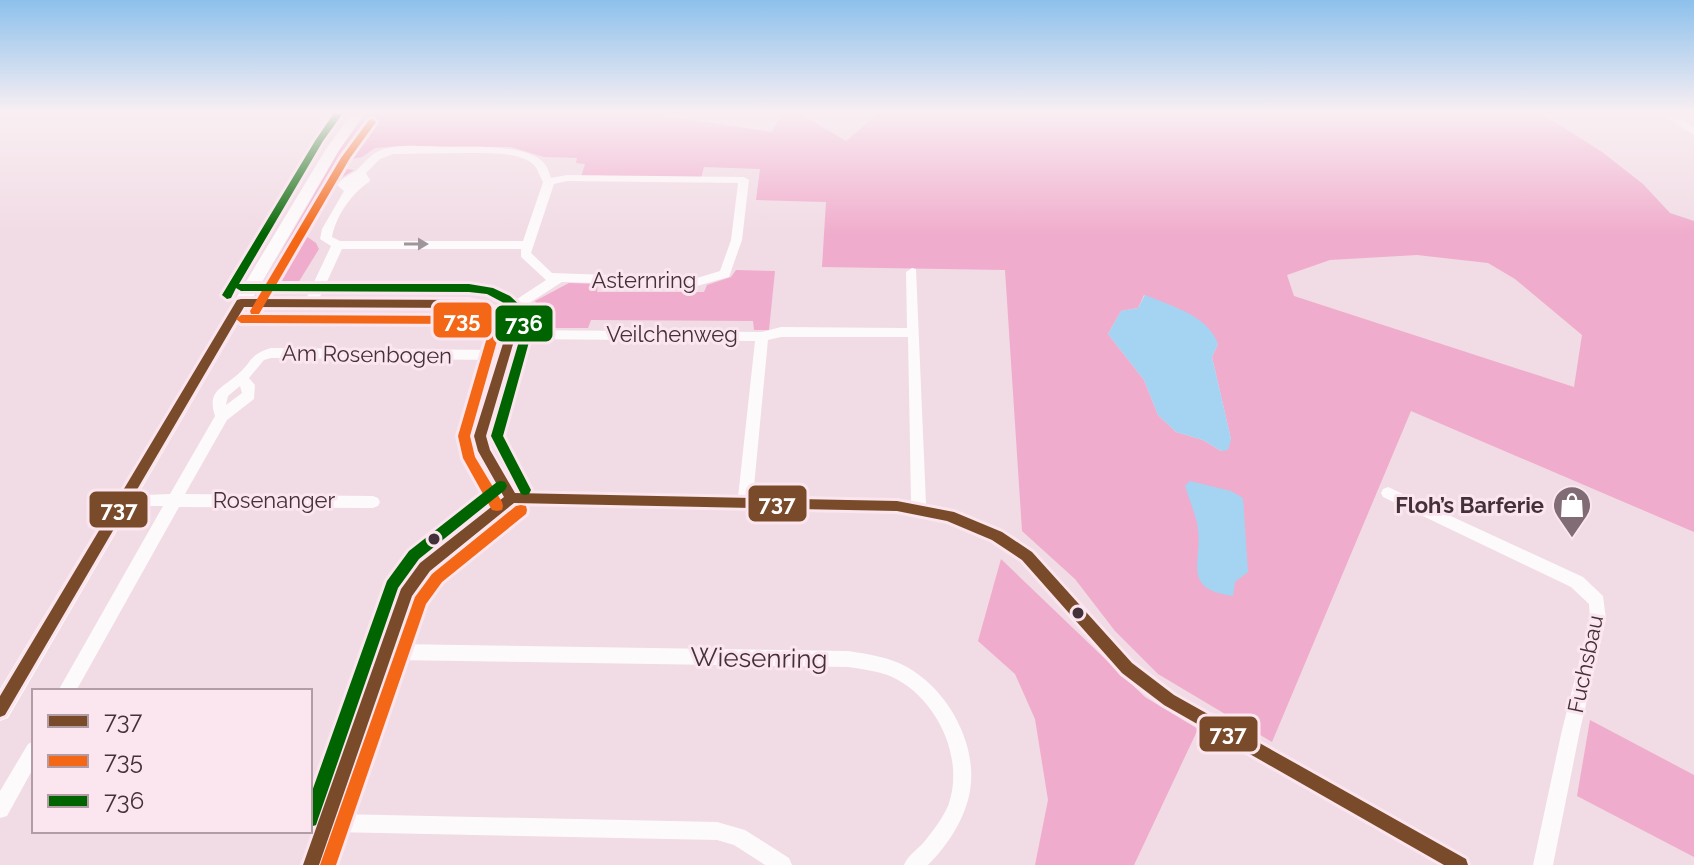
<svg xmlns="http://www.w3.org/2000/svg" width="1694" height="865" font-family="Raleway,sans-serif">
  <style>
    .green { fill: #f0accc; fill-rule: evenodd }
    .water { fill: #a5d4f2 }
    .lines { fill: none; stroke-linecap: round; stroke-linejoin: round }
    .minor { fill: #fdfafb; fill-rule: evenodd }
    .tertiary { fill: #fdfafb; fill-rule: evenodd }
    .bus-1-casing { stroke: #fbe5ee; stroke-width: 6 }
    .bus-2-casing { stroke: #fbe5ee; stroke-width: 6 }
    .bus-3-casing { stroke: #fbe5ee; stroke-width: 6 }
    .bus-1 { fill: #7a4b2a; fill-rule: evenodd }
    .bus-2 { fill: #f46717; fill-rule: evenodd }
    .bus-3 { fill: #006400; fill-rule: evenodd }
    .oneway { fill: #a0959a }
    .bus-dot { fill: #443039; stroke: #fbe5ee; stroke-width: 3 }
    .labels { text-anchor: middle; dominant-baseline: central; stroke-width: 6; stroke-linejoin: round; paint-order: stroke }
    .street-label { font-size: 22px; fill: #443039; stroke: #fbe5ee }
    .poi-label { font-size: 22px; font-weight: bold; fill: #443039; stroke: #fbe5ee; text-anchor: end }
    .near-street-label { font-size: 26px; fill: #443039; stroke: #fbe5ee }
    .line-badge { stroke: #fbe5ee; stroke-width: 3 }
    .badge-label { font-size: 22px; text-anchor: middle; font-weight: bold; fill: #fff }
  </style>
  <rect width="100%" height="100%" fill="#f1dbe4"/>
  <g class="green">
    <path d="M366 113H643L772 132 782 113H799L846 141 879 113H1541L1602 152 1643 184 1670 213 1694 221V532L1411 411 1272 742 1158 674 1115 631 1075 579 1022 531 1005 270 822 267 826 202 756 200 760 169 704 167 701 179 581 177 585 164 576 163 577 158 544 157 511 147 398 146 375 148 362 157 352 159 345 169 354 170 336 181 306 236 316 243 319 249 298 283 263 284 340 149ZM1417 255 1488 263 1515 279 1582 335 1574 387 1294 296 1287 275 1330 260ZM1144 295 1218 344 1212 357 1231 439 1221 451 1203 440 1176 432 1158 415 1144 380 1108 334 1121 311 1138 308Z"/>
    <polygon points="736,270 775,271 769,330 754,330 753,321 591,320 588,328 544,328 543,314 535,301 569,283 598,284 597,292 704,292 707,285 731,277"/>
    <polygon points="1001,559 1145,697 1198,729 1134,865 1035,865 1048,800 1035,719 1015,674 978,641"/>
    <polygon points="1590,720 1694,775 1694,857 1577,796"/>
  </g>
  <g class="water">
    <path d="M1145 295C1171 306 1208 315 1218 344L1212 357 1231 439 1228 450 1221 451 1203 440 1176 432 1158 415 1144 380 1108 334 1121 311 1138 308Z"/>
    <path d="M1190 481 1231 491 1243 498 1248 572 1235 582 1233 596C1178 588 1205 561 1197 523 1194 511 1189 498 1185 486Z"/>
  </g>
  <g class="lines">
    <g class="minor">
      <polygon points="1659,113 1672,113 1694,127 1694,135"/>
      <path d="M446 147C471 147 523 144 542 161 547 165 549 172 551 178L567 175 744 177 749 180 742 240 729 277 697 286 562 282 509 316 516 330 762 332 781 327 907 328 906 272 912 268 916 269 926 504 987 524 1032 551 1133 662 1175 694 1467 858 1470 865H1441L1163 706 1121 674 1022 561 1007 550 961 526 932 518 897 512 514 504 431 572 413 596 396 644 848 651C868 654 889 657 907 667 948 690 978 744 970 791 965 819 948 845 928 865H904C908 855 917 850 924 842 933 831 942 819 948 806 966 758 936 696 890 676 877 671 862 669 848 667L391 660 338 814 717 822 745 830 789 858 792 865H765L734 845 717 840 332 832 321 865H301L400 588 419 562 502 496 477 451 473 436 497 360 271 358 264 360 249 378 255 385 254 399 227 420 185 494 373 496 378 498 380 502 378 506 373 508 179 507 76 691H58L163 506H124L119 504 117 500 119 496 170 494 215 416C207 391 221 389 237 375 253 362 248 355 271 348L500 350C507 327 502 315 477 309L241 307 235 303 241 299H306L331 246 320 239 322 229 344 191 337 185C343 177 350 175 357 170 362 165 366 160 371 156 389 141 424 147 446 147ZM468 153C487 154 519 151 534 165 538 169 540 177 543 182L523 241H340L332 237C336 216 351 194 369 182L370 180 366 173 380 159 393 154ZM567 181 738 183 731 240 720 271 697 278 552 273 531 253 554 184ZM342 249H521V257L546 280 502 309 488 303 469 300 319 299ZM781 337H908L911 502 753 497 768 340ZM516 339 755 341 738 497 515 492 491 450 487 436ZM240 386 242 393 226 405 228 396Z"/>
      <polygon points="1388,487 1583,577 1603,596 1606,619 1580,730 1553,865 1533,865 1562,730 1590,619 1589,604 1571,587 1383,497 1381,493 1383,489"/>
      <polygon points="34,741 34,767 7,816 0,818 0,791 28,744"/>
    </g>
    <polygon class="tertiary" points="352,113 365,113 339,150 8,718 0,721 0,689 326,149"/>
    <g class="bus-1-casing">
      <path id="bus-1" d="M241 299 469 300C492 304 508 311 516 334L486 436 490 450 515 493 897 501 954 512 1002 532 1032 552 1132 663 1174 695 1466 859 1468 865H1444L1164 705 1122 673 1022 560 992 540 947 521 897 511 514 503 430 571 412 596 319 865H303L401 589 420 563 504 497 478 451 474 436 506 334C499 317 487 311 469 308L244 307 5 715 0 717V696L237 300Z"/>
    </g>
    <g class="bus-2-casing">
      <g id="bus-2">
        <polygon points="372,119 376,122 350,158 259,314 251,314 250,311 341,158 369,120"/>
        <polygon points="241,315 468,316 492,322 499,334 470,436 475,457 502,502 503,506 502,510 497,511 492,510 463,458 458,436 488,334 484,328 468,324 241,323 236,319"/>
        <polygon points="521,505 526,506 527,510 526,514 442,582 426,604 336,865 320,865 415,597 432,574 516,506"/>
      </g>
    </g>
    <g class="bus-3-casing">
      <g id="bus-3">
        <polygon points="334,113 343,113 323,141 239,284 469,284 493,288 510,296 523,308 532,331 503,436 531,490 529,494 525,495 521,494 491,436 522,331 514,313 502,302 487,294 469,292 241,291 236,288 231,298 227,299 222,295 315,141"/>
        <polygon points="501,481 505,482 507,486 505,490 419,559 398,588 318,819 316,825 310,827 310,797 387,581 409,551 497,482"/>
      </g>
    </g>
    <use href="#bus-1" class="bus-1"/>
    <use href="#bus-2" class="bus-2"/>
    <use href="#bus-3" class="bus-3"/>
  </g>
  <defs><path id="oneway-solid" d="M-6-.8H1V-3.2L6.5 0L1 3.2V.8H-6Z" transform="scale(2)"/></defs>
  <use class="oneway" href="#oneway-solid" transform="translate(416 244)"/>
  <linearGradient id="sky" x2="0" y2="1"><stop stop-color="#8dc1ec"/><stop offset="0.48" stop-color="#f9eff3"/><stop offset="1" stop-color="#f9eff3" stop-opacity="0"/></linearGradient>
  <rect width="1694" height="234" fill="url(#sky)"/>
  <defs>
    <g id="shop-pin" transform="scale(2)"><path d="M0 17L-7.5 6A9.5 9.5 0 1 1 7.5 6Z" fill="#816c75" stroke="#fbe5ee"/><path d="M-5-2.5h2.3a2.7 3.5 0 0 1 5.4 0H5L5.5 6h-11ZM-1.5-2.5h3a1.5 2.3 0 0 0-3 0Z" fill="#fff"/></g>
  </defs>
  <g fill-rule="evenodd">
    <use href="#shop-pin" x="1572" y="505"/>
  </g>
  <g class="bus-dot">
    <circle cx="434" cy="539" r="7"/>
    <circle cx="1078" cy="613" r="7"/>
  </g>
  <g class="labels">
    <g class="street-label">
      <text x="644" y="280">Asternring</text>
      <text x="672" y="334">Veilchenweg</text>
      <text transform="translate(367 354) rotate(1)">Am Rosenbogen</text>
      <text x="274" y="500">Rosenanger</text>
      <text transform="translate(1585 664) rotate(-78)">Fuchsbau</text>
    </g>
    <g class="poi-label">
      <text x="1544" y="505">Floh’s Barferie</text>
    </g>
    <g class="near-street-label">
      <text transform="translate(759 658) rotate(1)">Wiesenring</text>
    </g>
  </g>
  <g class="line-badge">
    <rect x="432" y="301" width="61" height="38" rx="8" fill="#f46717"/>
    <rect x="494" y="304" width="60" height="39" rx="8" fill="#006400"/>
    <rect x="747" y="484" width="61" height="39" rx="8" fill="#7a4b2a"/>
    <rect x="88" y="490" width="61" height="39" rx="8" fill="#7a4b2a"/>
    <rect x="1198" y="715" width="61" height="38" rx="8" fill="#7a4b2a"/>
  </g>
  <g class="badge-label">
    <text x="462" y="328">735</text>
    <text x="524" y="331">736</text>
    <text x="777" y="511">737</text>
    <text x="119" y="517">737</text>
    <text x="1228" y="741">737</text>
  </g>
  <rect x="32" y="689" width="280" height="144" fill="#fbe5ee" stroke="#b29da6" stroke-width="2"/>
  <rect x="48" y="715" width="40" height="12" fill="#7a4b2a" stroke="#b29da6" stroke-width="2"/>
  <text x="104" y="729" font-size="24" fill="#443039">737</text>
  <rect x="48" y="755" width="40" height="12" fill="#f46717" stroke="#b29da6" stroke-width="2"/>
  <text x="104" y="769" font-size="24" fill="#443039">735</text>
  <rect x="48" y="795" width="40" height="12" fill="#006400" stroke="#b29da6" stroke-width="2"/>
  <text x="104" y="809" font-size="24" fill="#443039">736</text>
</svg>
